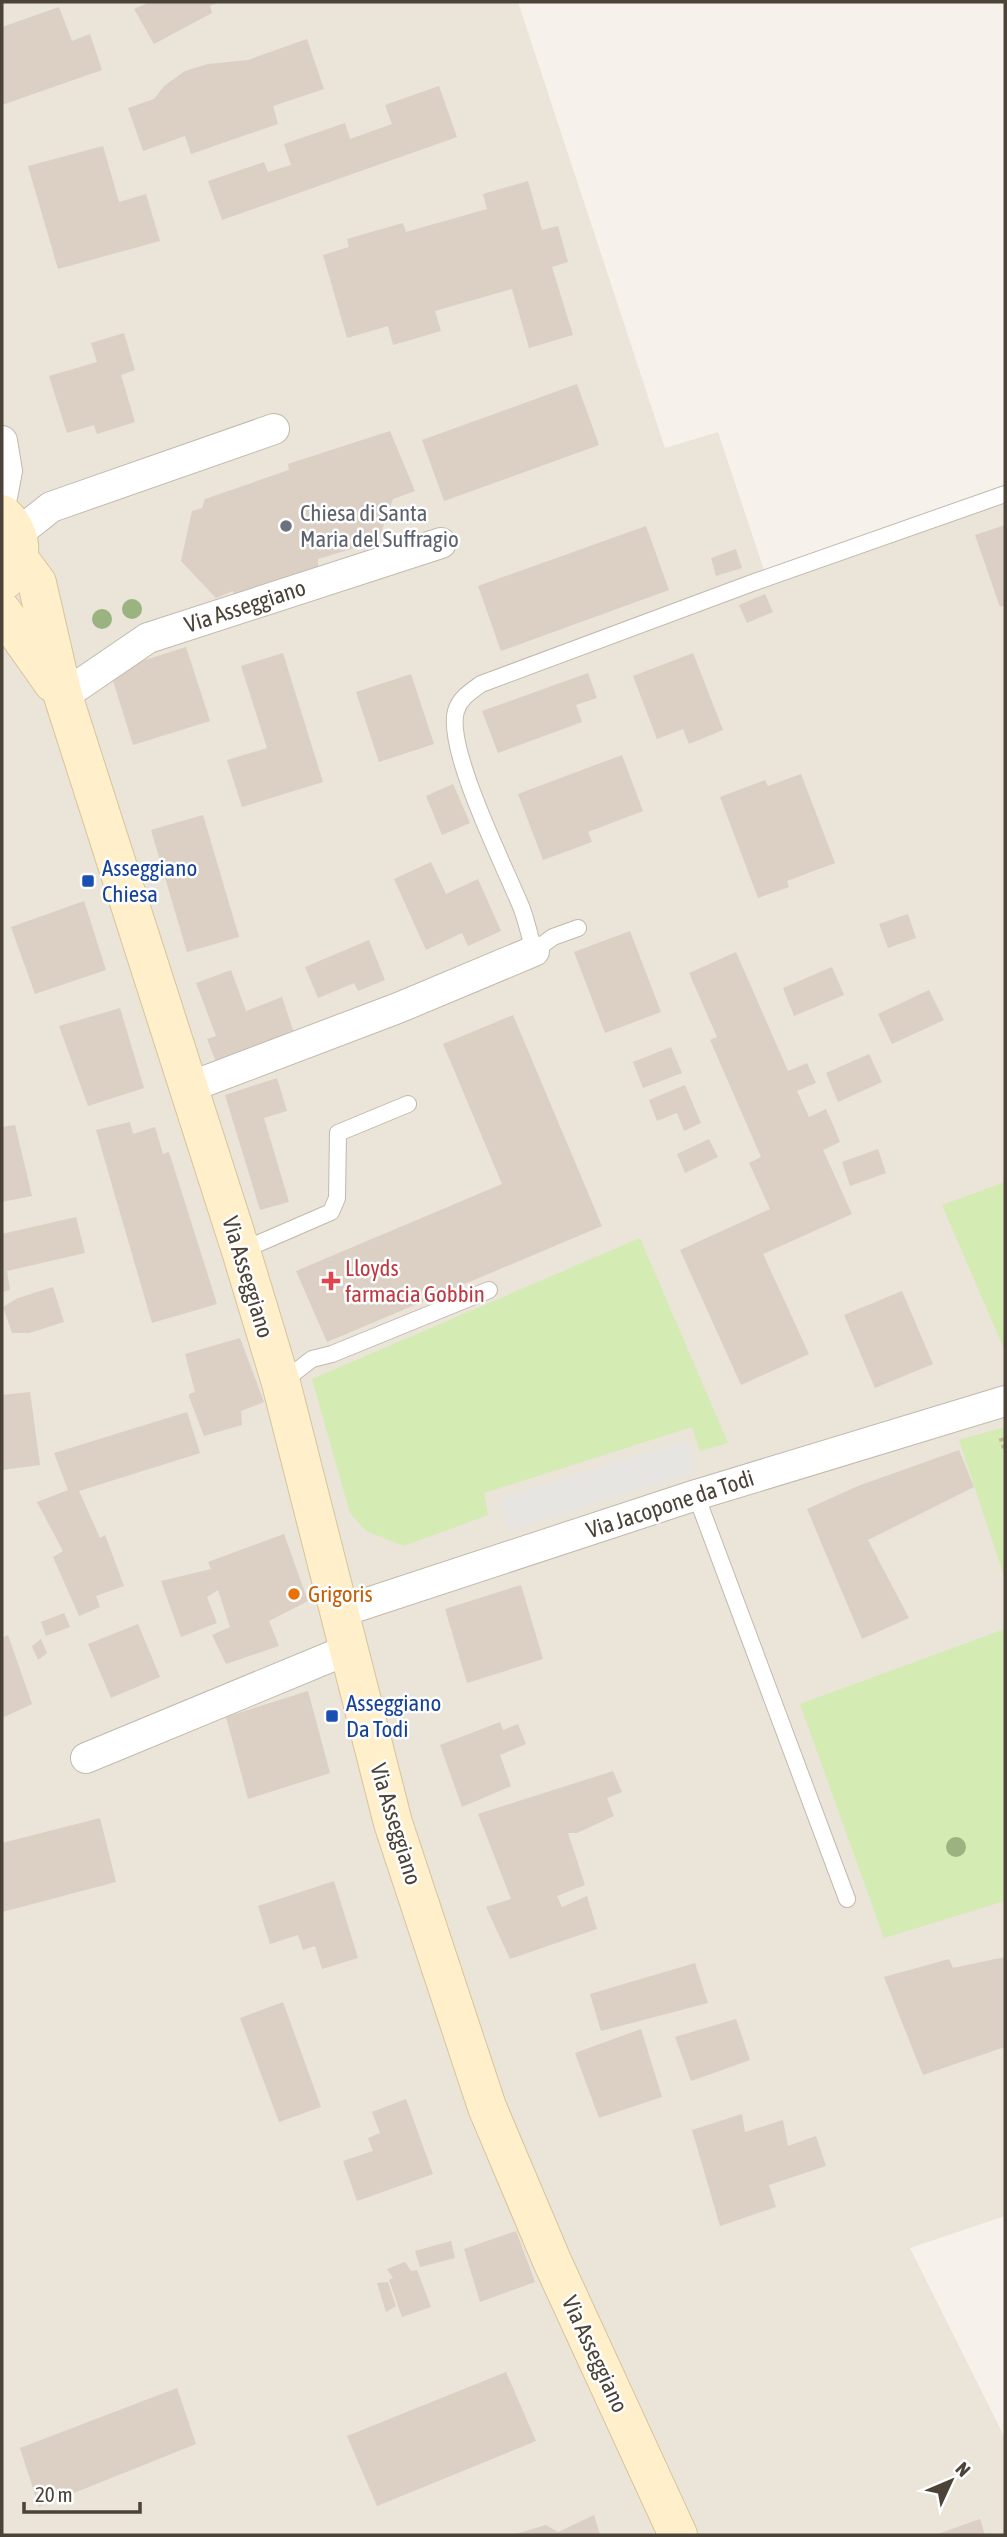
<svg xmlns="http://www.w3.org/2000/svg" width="1007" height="2537" font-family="'Asap Condensed',sans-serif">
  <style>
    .residential { fill: #eae4d9 }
    .green { fill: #d4ebb3 }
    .parking { fill: #e7e5e2 }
    .building { fill: #dbd0c3 }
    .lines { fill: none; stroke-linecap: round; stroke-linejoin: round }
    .lane-casing { stroke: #c2b9ad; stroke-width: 18 }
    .street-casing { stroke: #c2b9ad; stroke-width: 32 }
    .secondary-casing { stroke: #d7c49a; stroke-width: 40 }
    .path { stroke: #c4b49d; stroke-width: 4.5; stroke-dasharray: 3.5 3.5; stroke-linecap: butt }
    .lane { stroke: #fff; stroke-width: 16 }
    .street { stroke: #fff; stroke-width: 30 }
    .secondary { stroke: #fff0cb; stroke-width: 38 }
    .tree { fill: #9ab380 }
    .worship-dot { fill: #6b7280; stroke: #fff; stroke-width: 2.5 }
    .transit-dot { fill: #1a4fb4; stroke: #fff; stroke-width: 2.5 }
    .health-dot { fill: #e0444e; stroke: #fff; stroke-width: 2.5 }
    .food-dot { fill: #e8710a; stroke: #fff; stroke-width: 2.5 }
    .labels { text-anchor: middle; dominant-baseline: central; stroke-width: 5; stroke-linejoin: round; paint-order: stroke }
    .worship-label { font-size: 23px; fill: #5b616d; stroke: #fff; text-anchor: start }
    .street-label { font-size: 23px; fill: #4b4238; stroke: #fff }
    .transit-label { font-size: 23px; fill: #164399; stroke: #fff; text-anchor: start }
    .health-label { font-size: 23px; fill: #be3a42; stroke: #fff; text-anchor: start }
    .food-label { font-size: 23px; fill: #c56008; stroke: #fff; text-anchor: start }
  </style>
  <rect width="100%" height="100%" fill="#f6f2eb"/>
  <polygon class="residential" points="2,2 518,2 665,448 718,432 768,582 1005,500 1005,2216 910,2248 1005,2438 1005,2535 2,2535"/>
  <g class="green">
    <polygon points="1005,1182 1005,1351 942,1205"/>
    <polygon points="640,1238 728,1443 700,1451 692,1427 484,1493 488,1515 404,1546 366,1531 350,1513 312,1379"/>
    <polygon points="1005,1427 1005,1579 959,1440"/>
    <polygon points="1005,1629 1005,1901 884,1938 800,1704"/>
  </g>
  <polygon class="parking" points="687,1440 697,1471 510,1530 500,1499"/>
  <g class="building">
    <polygon points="150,2 219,2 210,6 212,13 154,44 134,9"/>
    <polygon points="59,7 72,41 90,34 102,70 2,105 2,27"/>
    <polygon points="307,39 324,89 273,106 278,124 191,154 185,136 143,151 128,108 154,99 164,86 185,71 208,64 248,60"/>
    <polygon points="439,86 457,137 222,220 208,181 264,162 268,172 291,165 284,144 345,123 350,139 392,124 385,105"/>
    <polygon points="103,146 119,202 146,194 160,241 58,269 28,166"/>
    <polygon points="528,181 542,230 558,226 568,262 552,267 573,335 529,348 512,289 435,311 441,331 393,345 388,326 347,338 323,255 349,247 347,239 403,223 406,232 487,209 483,194"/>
    <polygon points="124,333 135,370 121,375 135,422 97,434 94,425 67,433 49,376 97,362 91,343"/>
    <polygon points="577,384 599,445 444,501 422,440"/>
    <polygon points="390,431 415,491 393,499 378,541 318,559 318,568 235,597 233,591 216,598 181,561 192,511 202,508 205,499 289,470 288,464"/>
    <polygon points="1005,525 1005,605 1000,607 975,535"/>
    <polygon points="646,526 669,590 501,651 478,586"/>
    <polygon points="736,549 742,568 716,576 711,558"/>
    <polygon points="765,594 773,612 747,623 739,605"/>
    <polygon points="186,647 210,721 133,745 110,671"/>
    <polygon points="283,653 323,782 242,807 227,760 267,748 241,666"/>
    <polygon points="693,653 723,730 689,744 683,729 657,739 633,676"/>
    <polygon points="588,673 597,698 576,705 582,722 498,753 482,711"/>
    <polygon points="411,674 434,744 379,762 356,692"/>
    <polygon points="622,755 643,811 588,832 592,842 543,860 518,794"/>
    <polygon points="801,774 835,863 787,881 789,887 758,898 720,797 765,780 768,786"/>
    <polygon points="453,784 470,823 442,835 426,796"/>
    <polygon points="203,815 239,937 187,952 151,830"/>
    <polygon points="431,862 446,894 478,879 501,931 468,946 462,933 426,950 394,879"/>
    <polygon points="84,901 106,970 35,994 11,927"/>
    <polygon points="908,914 916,938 888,948 879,924"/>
    <polygon points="630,931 661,1012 605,1033 574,952"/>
    <polygon points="369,940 385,980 358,991 354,983 318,998 305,967"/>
    <polygon points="736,952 788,1071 807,1063 816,1083 797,1091 809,1117 826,1109 833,1125 840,1142 823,1150 852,1214 763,1254 809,1354 741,1385 680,1250 770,1209 749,1163 761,1157 710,1040 717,1037 689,973"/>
    <polygon points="832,967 844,995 794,1016 783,988"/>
    <polygon points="231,970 246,1011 282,997 294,1033 216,1062 207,1039 216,1036 196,983"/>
    <polygon points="929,990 944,1020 892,1044 878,1014"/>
    <polygon points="120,1008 144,1088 88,1106 59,1026"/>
    <polygon points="513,1015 602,1226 327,1342 296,1271 502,1184 443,1044"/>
    <polygon points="671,1047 682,1073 643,1088 633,1062"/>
    <polygon points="869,1054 882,1082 838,1102 826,1073"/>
    <polygon points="277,1078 287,1111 264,1118 289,1202 260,1210 225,1095"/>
    <polygon points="685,1085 701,1123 684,1131 677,1113 657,1121 649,1100"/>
    <polygon points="130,1122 133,1134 155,1127 163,1154 169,1152 217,1304 152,1323 96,1130"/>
    <polygon points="15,1125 32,1196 2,1202 2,1127"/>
    <polygon points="709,1139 718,1157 685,1173 677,1154"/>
    <polygon points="878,1149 886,1173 850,1186 842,1162"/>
    <polygon points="76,1217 85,1253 7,1271 10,1290 2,1292 2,1234"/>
    <polygon points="53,1287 64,1322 29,1333 12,1333 3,1307 18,1298"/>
    <polygon points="902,1291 933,1364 875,1388 844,1315"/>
    <polygon points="240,1338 264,1402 241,1411 242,1425 204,1436 189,1397 189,1394 195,1392 185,1354"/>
    <polygon points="30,1392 40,1465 2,1470 2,1395"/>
    <polygon points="187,1412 200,1453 79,1491 100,1538 105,1535 124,1586 96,1596 100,1607 79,1616 53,1557 63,1551 37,1502 68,1490 54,1453"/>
    <polygon points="959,1450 974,1487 868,1540 909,1618 862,1639 807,1509 858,1486"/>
    <polygon points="284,1534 308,1601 269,1621 279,1646 226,1664 212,1635 230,1627 218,1590 207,1597 217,1623 181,1637 161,1581 211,1569 208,1562"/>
    <polygon points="521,1585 543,1659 467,1683 445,1609"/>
    <polygon points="64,1613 70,1627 46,1636 41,1622"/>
    <polygon points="138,1624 160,1677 111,1698 88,1644"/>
    <polygon points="8,1635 32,1704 2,1718 2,1638"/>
    <polygon points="41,1639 47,1653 38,1660 32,1646"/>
    <polygon points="308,1691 330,1773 248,1799 226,1717"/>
    <polygon points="500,1722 503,1730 518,1724 526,1744 500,1755 511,1786 462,1807 440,1745"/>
    <polygon points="613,1771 622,1792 607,1798 614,1816 577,1833 568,1833 585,1885 557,1896 562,1907 587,1896 597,1929 510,1959 486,1907 511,1899 478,1814"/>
    <polygon points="100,1818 116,1882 2,1912 2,1843"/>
    <polygon points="334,1881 358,1958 322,1969 315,1946 303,1950 298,1935 270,1944 258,1906"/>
    <polygon points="1005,1957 1005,2047 923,2075 884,1977 949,1959 953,1968"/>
    <polygon points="695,1963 708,2003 601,2031 590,1994"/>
    <polygon points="283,2002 321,2107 279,2122 240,2018"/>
    <polygon points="736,2019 750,2060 691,2081 675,2037"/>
    <polygon points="641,2029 662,2097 599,2118 575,2053"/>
    <polygon points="406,2099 433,2174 357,2201 343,2161 373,2151 368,2138 380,2133 372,2112"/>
    <polygon points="742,2114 745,2132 783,2120 788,2146 816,2136 826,2166 769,2185 776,2207 720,2226 692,2130"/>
    <polygon points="516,2231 535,2282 480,2302 464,2249"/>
    <polygon points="451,2241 455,2258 420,2267 415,2251"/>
    <polygon points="405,2262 411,2271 417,2270 431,2307 402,2317 389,2280 393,2278 387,2269"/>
    <polygon points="388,2282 396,2306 386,2312 377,2283"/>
    <polygon points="506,2372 536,2441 377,2506 347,2436"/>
    <polygon points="177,2388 196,2444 39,2507 20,2448"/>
    <polygon points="594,2515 600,2535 512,2535 546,2525 558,2532"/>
    <polygon points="980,2519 985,2535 935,2535"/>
  </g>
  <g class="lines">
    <g class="lane-casing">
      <g id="lane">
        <path d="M578 928 553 937 534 951C530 937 527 923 522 909 506 869 445 749 456 711 460 698 470 692 481 684L752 583 1005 494"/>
        <polyline points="241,1251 331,1212 337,1198 338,1133 408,1104"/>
        <polyline points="281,1383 312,1359 332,1354 489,1290"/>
        <polyline points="696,1495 847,1899"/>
      </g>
    </g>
    <g class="street-casing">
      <g id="street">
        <polyline points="2,441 7,471 2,497"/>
        <polyline points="17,534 51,507 274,429"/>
        <polyline points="63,696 148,638 441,543"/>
        <polyline points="187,1088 398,1008 534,951"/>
        <polyline points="337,1613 696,1495 1005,1401"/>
        <polyline points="86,1758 347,1650"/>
      </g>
    </g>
    <g class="secondary-casing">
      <g id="secondary">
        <path d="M2 514C24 532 26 565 2 582"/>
        <polyline points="19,559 37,583 63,696 241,1251 281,1383 393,1823 487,2107 552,2261 678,2535"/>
        <polyline points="2,611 53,683"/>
      </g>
    </g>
    <polyline class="path" points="1001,1438 1005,1451"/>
    <use href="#lane" class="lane"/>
    <use href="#street" class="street"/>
    <use href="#secondary" class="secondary"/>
  </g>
  <g class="tree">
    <circle cx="132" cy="609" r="10"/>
    <circle cx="102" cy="619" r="10"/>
    <circle cx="956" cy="1847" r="10"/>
  </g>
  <circle class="worship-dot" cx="286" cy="526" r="7"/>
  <g class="transit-dot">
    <rect x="81" y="874" width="14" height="14" rx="3.5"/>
    <rect x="325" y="1709" width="14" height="14" rx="3.5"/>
  </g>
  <path class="health-dot" d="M327.5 1270.5h7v7h7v7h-7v7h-7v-7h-7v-7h7z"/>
  <circle class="food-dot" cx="294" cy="1594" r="7"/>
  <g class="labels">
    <g class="worship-label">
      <text x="300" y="513">Chiesa di Santa<tspan x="300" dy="26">Maria del Suffragio</tspan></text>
    </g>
    <g class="street-label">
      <text transform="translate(245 606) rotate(-18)">Via Asseggiano</text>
      <text transform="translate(248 1277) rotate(73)">Via Asseggiano</text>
      <text transform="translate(670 1504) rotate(-18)">Via Jacopone da Todi</text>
      <text transform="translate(396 1824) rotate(73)">Via Asseggiano</text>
      <text transform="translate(595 2354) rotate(65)">Via Asseggiano</text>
    </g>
    <g class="transit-label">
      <text x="102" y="868">Asseggiano<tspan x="102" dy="26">Chiesa</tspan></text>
      <text x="346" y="1703">Asseggiano<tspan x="346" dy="26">Da Todi</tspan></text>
    </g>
    <g class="health-label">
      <text x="345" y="1268">Lloyds<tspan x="345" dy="26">farmacia Gobbin</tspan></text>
    </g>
    <g class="food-label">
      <text x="308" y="1594">Grigoris</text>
    </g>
  </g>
  <rect width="1007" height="2537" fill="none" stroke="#4b4238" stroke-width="7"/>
  <g transform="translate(951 2481) rotate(46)" stroke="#ffffff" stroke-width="5" paint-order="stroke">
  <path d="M0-5L12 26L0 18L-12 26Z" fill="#4b4238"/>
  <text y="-10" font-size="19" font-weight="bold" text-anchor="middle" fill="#4b4238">N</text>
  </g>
  <path d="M24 2502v10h116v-10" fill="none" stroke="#4b4238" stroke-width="3.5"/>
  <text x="35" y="2502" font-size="21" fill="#4b4238" stroke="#ffffff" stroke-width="5" paint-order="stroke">20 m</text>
</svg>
